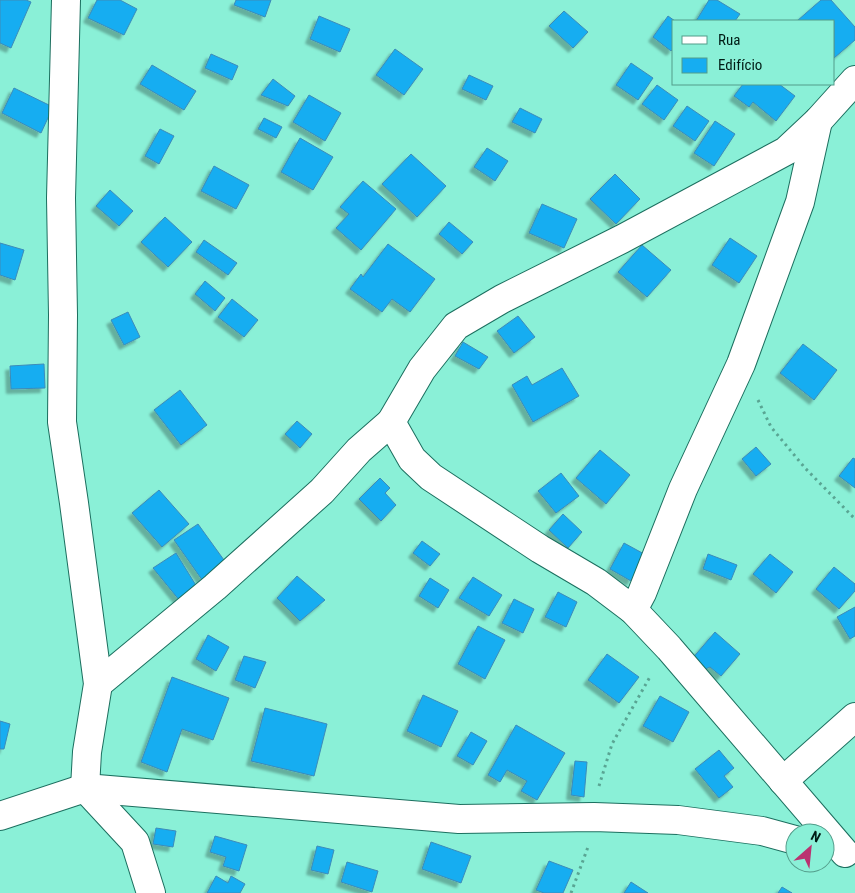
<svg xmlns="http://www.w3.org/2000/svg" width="855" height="893" font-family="'Roboto Condensed',sans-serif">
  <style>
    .building { fill: #16adf1; stroke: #3d8bb8; filter: url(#shadow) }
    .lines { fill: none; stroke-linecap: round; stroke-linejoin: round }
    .street-casing { stroke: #1c6f5f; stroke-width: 30 }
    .path { stroke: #59a593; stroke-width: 3; stroke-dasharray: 2.5 4; stroke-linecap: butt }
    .street { stroke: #fff; stroke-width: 28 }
  </style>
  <defs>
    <filter id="shadow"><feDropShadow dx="-4.5" dy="4.5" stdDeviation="1" flood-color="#0004"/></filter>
  </defs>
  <rect width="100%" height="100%" fill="#8af0d7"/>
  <g class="building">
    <polygon points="0,0 26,0 31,2 11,48 0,43"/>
    <polygon points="97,0 120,0 137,9 124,35 88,18"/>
    <polygon points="236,0 271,0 265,17 234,5"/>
    <polygon points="709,0 717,0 740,14 735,21 696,21"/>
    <polygon points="821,0 831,0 855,27 855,40 834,58 834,21 797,21"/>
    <polygon points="564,11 588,32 573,48 549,26"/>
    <polygon points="319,16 350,29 340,52 310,39"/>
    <polygon points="668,16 675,21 674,21 674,48 671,51 653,37"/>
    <polygon points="395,49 423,69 404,95 376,75"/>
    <polygon points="211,54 238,66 232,80 205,68"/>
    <polygon points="631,63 653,78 638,100 616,85"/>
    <polygon points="152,65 196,91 184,110 140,84"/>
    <polygon points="469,75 493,86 486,100 462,89"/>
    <polygon points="273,79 295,96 288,106 261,95"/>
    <polygon points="743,84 779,84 795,96 776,121 753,102 749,107 734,96"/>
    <polygon points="657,85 678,100 664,120 642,104"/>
    <polygon points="14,88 53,107 41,133 2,113"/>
    <polygon points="309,95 341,113 325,141 293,122"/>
    <polygon points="687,106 709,121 695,141 673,126"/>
    <polygon points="520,108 542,119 535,133 512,122"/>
    <polygon points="264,118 282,127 276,138 258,129"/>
    <polygon points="715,121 735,134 714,166 694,153"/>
    <polygon points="160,129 174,136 159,164 145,156"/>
    <polygon points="300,138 333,157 313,190 281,172"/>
    <polygon points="487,148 508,161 495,181 474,167"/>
    <polygon points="411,154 446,186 417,217 382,184"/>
    <polygon points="214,166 249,185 236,209 201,191"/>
    <polygon points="615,174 640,199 616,224 590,199"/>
    <polygon points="363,181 396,209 361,250 336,228 349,214 340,207"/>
    <polygon points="110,190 133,211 119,226 96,206"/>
    <polygon points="542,204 577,219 564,248 529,233"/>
    <polygon points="165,217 192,242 168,267 141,242"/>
    <polygon points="449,222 473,242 462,254 439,234"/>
    <polygon points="730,238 757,256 739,283 712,265"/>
    <polygon points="204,240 237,263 228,275 196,252"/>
    <polygon points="0,243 24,250 15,280 0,275"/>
    <polygon points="388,244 435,279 410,312 392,299 382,312 350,289 361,274 363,277"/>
    <polygon points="642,245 671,270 647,297 618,272"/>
    <polygon points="205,281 225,298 215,311 195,294"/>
    <polygon points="232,299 258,320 244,337 218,317"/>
    <polygon points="128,312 140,337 124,345 111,320"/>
    <polygon points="518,316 535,337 514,353 497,331"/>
    <polygon points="463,342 488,357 479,369 455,356"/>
    <polygon points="803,344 837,370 814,400 780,373"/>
    <polygon points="44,364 45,388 11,389 10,366"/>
    <polygon points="562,368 579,396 533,422 512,385 527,376 532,385"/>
    <polygon points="180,390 207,425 181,445 154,410"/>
    <polygon points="297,421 312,434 300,448 285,434"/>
    <polygon points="756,447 771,464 756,476 742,459"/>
    <polygon points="600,450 630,475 606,504 576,478"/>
    <polygon points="853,458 855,459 855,488 839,476"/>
    <polygon points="561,473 579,496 556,513 538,491"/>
    <polygon points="380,478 390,488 385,493 396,505 381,521 359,499"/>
    <polygon points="159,490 189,524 162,547 132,513"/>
    <polygon points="563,514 582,532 568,548 549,530"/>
    <polygon points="198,524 229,567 205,584 174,540"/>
    <polygon points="422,541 440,554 430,566 413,553"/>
    <polygon points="624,543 646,555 631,581 610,569"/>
    <polygon points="176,553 197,587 180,601 153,568"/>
    <polygon points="708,554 737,565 731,580 703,569"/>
    <polygon points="770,554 793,572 776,593 753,574"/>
    <polygon points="834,567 855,584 855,591 839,609 816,589"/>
    <polygon points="297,576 325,600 300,621 277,598"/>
    <polygon points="473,577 502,595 489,616 459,598"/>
    <polygon points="430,578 449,590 438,608 419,596"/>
    <polygon points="558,592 577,602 566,627 545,617"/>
    <polygon points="514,599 534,609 523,633 502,623"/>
    <polygon points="855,607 855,636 850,639 837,617"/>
    <polygon points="478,626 505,640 485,679 458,664"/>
    <polygon points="715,632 740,654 721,676 710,667 703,670 691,660"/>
    <polygon points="208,635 229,647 216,671 196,659"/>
    <polygon points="607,654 639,677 619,703 588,680"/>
    <polygon points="244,656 266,662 255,688 235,680"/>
    <polygon points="172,677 229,698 213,740 182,729 167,772 141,762"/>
    <polygon points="423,695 458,711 441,747 407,731"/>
    <polygon points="660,696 689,712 673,742 643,726"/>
    <polygon points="265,708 327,724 314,776 251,761"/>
    <polygon points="0,721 10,724 4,749 0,749"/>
    <polygon points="516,725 565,753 537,800 521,791 527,781 507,770 500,782 488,775"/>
    <polygon points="471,732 487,741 473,765 457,756"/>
    <polygon points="719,750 734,768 724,776 733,787 719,798 695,769"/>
    <polygon points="575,761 587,762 584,797 571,795"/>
    <polygon points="156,828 176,831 173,847 153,844"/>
    <polygon points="215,836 247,845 239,871 223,866 226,857 210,852"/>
    <polygon points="431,842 471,856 461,883 422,869"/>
    <polygon points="317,846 334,850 328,874 311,870"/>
    <polygon points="549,861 573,870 563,893 544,893 536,890"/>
    <polygon points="347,862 378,871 372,892 341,882"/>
    <polygon points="216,876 228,883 231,876 245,884 240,893 207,893"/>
    <polygon points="631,882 648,893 624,893"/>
    <polygon points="782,887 792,893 778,893"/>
  </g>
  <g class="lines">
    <g class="street-casing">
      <g id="street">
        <polyline points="66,0 61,198 63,315 62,422 74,503 98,684 87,752 85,788 135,842 151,893"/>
        <polyline points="391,422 412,459 431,477 540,549 596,582 633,610 669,648 845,853"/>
        <polyline points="633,610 642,593 683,489 741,364 800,202 818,121"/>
        <polyline points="98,684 215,587 322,491 359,450 391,422 422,369 456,326 502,299 622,239 786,151 818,121 855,80"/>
        <polyline points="783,781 855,717"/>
        <polyline points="0,816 85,788 459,819 594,817 678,820 762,831 795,840"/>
      </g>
    </g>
    <g class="path">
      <polyline points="758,400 771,427 805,468 855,519"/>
      <polyline points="599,786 612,744 651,675"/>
      <polyline points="571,893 588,847"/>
    </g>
    <use href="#street" class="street"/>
  </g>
  <rect x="672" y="20" width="162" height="65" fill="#8af0d7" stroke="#539c8a"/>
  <rect x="682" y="36" width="25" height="8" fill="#ffffff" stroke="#539c8a"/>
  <text x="718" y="45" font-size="15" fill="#001d16">Rua</text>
  <rect x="682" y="58" width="25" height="15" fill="#16adf1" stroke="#539c8a"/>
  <text x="718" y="70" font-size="15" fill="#001d16">Edifício</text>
  <g transform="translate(810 848) rotate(27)"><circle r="24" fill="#8af0d7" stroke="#539c8a"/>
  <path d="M0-4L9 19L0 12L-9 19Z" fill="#ba3271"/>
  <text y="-8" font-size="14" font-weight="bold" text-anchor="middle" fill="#001d16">N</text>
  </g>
</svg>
